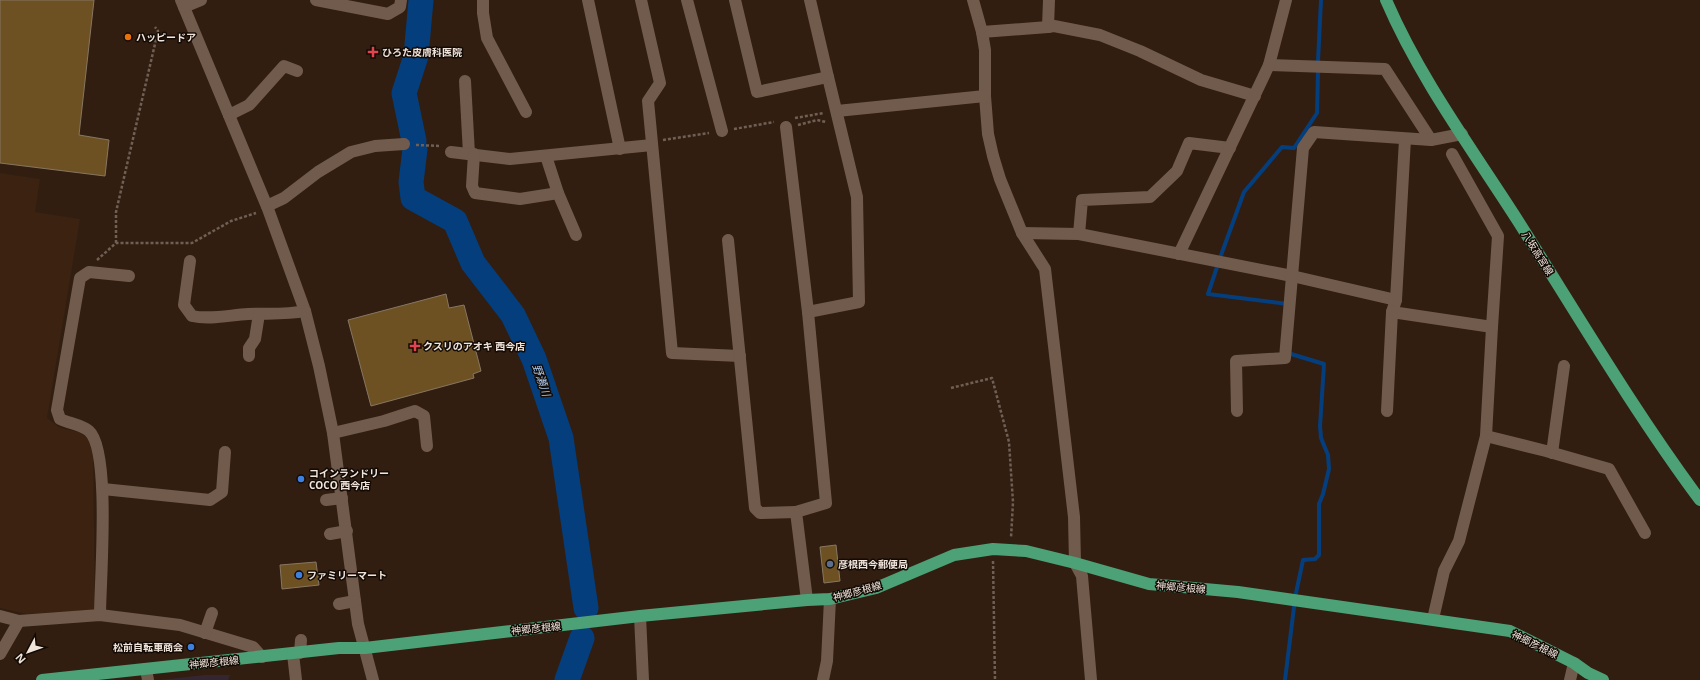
<svg xmlns="http://www.w3.org/2000/svg" width="1700" height="680" font-family="'Open Sans','Noto Sans JP',sans-serif">
  <style>
    .built { fill: #3b2211 }
    .medical { fill: #342530 }
    .lines { fill: none; stroke-linecap: round; stroke-linejoin: round }
    .stream { stroke: #053e7d; stroke-width: 4 }
    .river { stroke: #053e7d; stroke-width: 25 }
    .building { fill: #6d5123; stroke: #867762 }
    .path { stroke: #705f54; stroke-width: 2.5; stroke-dasharray: 3 2; stroke-linecap: butt }
    .minor { stroke: #715b4c; stroke-width: 12 }
    .major { stroke: #4ca176; stroke-width: 12 }
    .food-dot { fill: #e8710a; stroke: #120a05; stroke-width: 1.5 }
    .health-dot { fill: #e0444e; stroke: #120a05; stroke-width: 1.5 }
    .shop-dot { fill: #3f7fe0; stroke: #120a05; stroke-width: 1.5 }
    .service-dot { fill: #5c6f8a; stroke: #120a05; stroke-width: 1.5 }
    .labels { text-anchor: middle; dominant-baseline: central; stroke-width: 3; stroke-linejoin: round; paint-order: stroke }
    .poi-label { font-size: 10px; font-weight: bold; fill: #f1e4db; stroke: #120a05; text-anchor: start }
    .street-label { font-size: 10px; fill: #f1e4db; stroke: #120a05 }
    .water-label { font-size: 11px; font-style: italic; fill: #aec9ee; stroke: #120a05 }
  </style>
  <rect width="100%" height="100%" fill="#311e11"/>
  <polygon class="built" points="0,173 40,179 35,212 80,219 47,418 60,428 79,432 89,439 93,450 95,610 27,614 0,608"/>
  <polygon class="medical" points="204,675 230,675 228,680 160,680"/>
  <g class="lines">
    <g class="stream">
      <polyline points="1318,61 1321,0"/>
      <polyline points="1220,258 1244,192 1282,147 1294,148 1317,113 1318,72"/>
      <polyline points="1217,267 1208,294 1288,304"/>
      <polyline points="1291,354 1324,364 1320,426 1321,438 1328,455 1329,469 1323,494 1319,504 1319,555 1315,559 1303,560 1296,593"/>
      <polyline points="1285,680 1294,607"/>
    </g>
    <g class="river">
      <polyline points="414,141 404,93 416,56 421,0"/>
      <polyline points="415,149 411,182 413,198 455,221 473,263 513,315 534,359 561,438 586,608"/>
      <polyline points="567,680 582,638"/>
    </g>
  </g>
  <g class="building">
    <polygon points="0,0 94,0 79,135 109,140 105,176 0,163"/>
    <polygon points="446,294 449,308 464,305 481,371 473,374 474,378 371,406 348,320"/>
    <polygon points="836,545 840,581 824,583 820,547"/>
    <polygon points="316,562 319,585 282,589 280,565"/>
  </g>
  <g class="lines">
    <g class="path">
      <polyline points="795,118 824,113"/>
      <polyline points="798,125 817,120 826,122"/>
      <polyline points="734,129 774,122"/>
      <polyline points="663,140 709,133"/>
      <polyline points="416,145 441,146"/>
      <polyline points="116,243 116,212 158,31 155,27"/>
      <polyline points="97,260 116,243 192,243 231,221 256,213"/>
      <polyline points="951,388 992,378 1009,442 1013,502 1011,538"/>
      <polyline points="993,561 995,680"/>
    </g>
    <g class="minor">
      <polyline points="181,0 268,209 305,311 319,366 333,433 358,624 373,680"/>
      <polyline points="316,0 388,14 400,7 401,0"/>
      <polyline points="483,0 483,13 487,38 526,112"/>
      <polyline points="588,0 620,149"/>
      <polyline points="641,0 660,83 648,101 672,353 740,356"/>
      <polyline points="687,0 722,131"/>
      <polyline points="735,0 757,92 828,77 810,0"/>
      <polyline points="973,0 982,32 985,50 985,96 988,134 993,156 1000,179 1022,233 1045,269 1074,517 1075,563 1082,576 1091,680"/>
      <polyline points="184,7 201,0"/>
      <polyline points="1048,27 1054,26 1100,35 1140,51 1201,80 1255,96"/>
      <polyline points="982,32 1048,27 1049,0"/>
      <polyline points="1269,65 1385,69 1431,140"/>
      <polyline points="465,81 469,154"/>
      <polyline points="837,111 985,96"/>
      <polyline points="229,115 249,105 284,66 297,71"/>
      <polyline points="786,127 808,312 826,503 796,512 807,600"/>
      <polyline points="1405,139 1396,300 1392,312 1492,327 1486,436 1459,541 1444,571 1433,619"/>
      <polyline points="451,152 510,159 652,145"/>
      <polyline points="474,154 472,186 475,193 520,199 558,193"/>
      <polyline points="1452,154 1498,236 1492,327"/>
      <polyline points="546,156 558,193 576,235"/>
      <polyline points="267,206 284,198 318,172 351,152 375,146 404,144"/>
      <polyline points="1022,233 1079,234 1292,276 1396,300"/>
      <polyline points="1079,234 1082,200 1150,197 1177,171 1189,143 1230,148"/>
      <polyline points="728,240 755,508 760,513 796,512"/>
      <polyline points="1179,254 1269,65 1286,0"/>
      <path d="M190 261 184 305 192 316C210 320 230 315 248 314 267 313 286 315 305 311"/>
      <polyline points="808,312 859,302 857,197 828,77"/>
      <polyline points="249,356 249,348 255,339 259,314"/>
      <polyline points="1237,411 1236,361 1285,358 1303,148 1314,132 1431,140 1462,134"/>
      <polyline points="1387,411 1392,312"/>
      <polyline points="333,433 384,421 415,411 424,416 427,446"/>
      <polyline points="1486,436 1546,451 1609,469 1645,533"/>
      <polyline points="1552,453 1564,366"/>
      <polyline points="103,489 210,500 222,492 225,452"/>
      <polyline points="326,500 342,498"/>
      <polyline points="330,534 347,531"/>
      <polyline points="339,604 355,601"/>
      <path d="M100 615C100 583 111 450 89 431 82 425 68 423 60 419L57 410 80 278 89 272 129 276"/>
      <polyline points="0,616 19,621 100,615 180,625 253,647 262,657"/>
      <polyline points="640,616 643,680"/>
      <polyline points="205,633 212,613"/>
      <polyline points="300,653 301,640"/>
      <polyline points="0,654 19,621"/>
      <polyline points="293,654 296,680"/>
      <polyline points="146,669 148,680"/>
      <polyline points="823,680 827,661 830,599"/>
      <polyline points="1570,680 1574,663"/>
    </g>
    <g class="major">
      <path d="M1386 0C1420 79 1472 149 1518 221 1577 314 1634 411 1700 500"/>
      <polyline points="42,680 339,648 365,648 640,616 807,600 830,599 876,588 954,555 993,549 1026,551 1075,563 1149,584 1238,592 1510,631 1574,663 1588,673 1603,680"/>
    </g>
  </g>
  <circle class="food-dot" cx="128" cy="37" r="4"/>
  <g class="health-dot">
    <path d="M371 46h4v4h4v4h-4v4h-4v-4h-4v-4h4z"/>
    <path d="M413 340h4v4h4v4h-4v4h-4v-4h-4v-4h4z"/>
  </g>
  <g class="shop-dot">
    <circle cx="301" cy="479" r="4"/>
    <circle cx="299" cy="575" r="4"/>
    <circle cx="191" cy="647" r="4"/>
  </g>
  <circle class="service-dot" cx="830" cy="564" r="4"/>
  <g class="labels">
    <g class="poi-label">
      <text x="136" y="37">ハッピードア</text>
      <text x="382" y="52">ひろた皮膚科医院</text>
      <text x="423" y="346">クスリのアオキ 西今店</text>
      <text x="309" y="473">コインランドリー<tspan x="309" dy="12">COCO 西今店</tspan></text>
      <text x="838" y="564">彦根西今郵便局</text>
      <text x="307" y="575">ファミリーマート</text>
      <text x="183" y="647" text-anchor="end">松前自転車商会</text>
    </g>
    <g class="street-label">
      <text transform="translate(1538 253) rotate(58)">八坂高宮線</text>
      <text transform="translate(1181 587) rotate(5)">神郷彦根線</text>
      <text transform="translate(857 591) rotate(-15)">神郷彦根線</text>
      <text transform="translate(536 628) rotate(-6)">神郷彦根線</text>
      <text transform="translate(1535 644) rotate(26)">神郷彦根線</text>
      <text transform="translate(214 662) rotate(-6)">神郷彦根線</text>
    </g>
    <g class="water-label">
      <text transform="translate(542 380) rotate(71)">野瀬川</text>
    </g>
  </g>
  <g transform="translate(28 652) rotate(229)" stroke="#120a05" stroke-width="3" paint-order="stroke">
  <path d="M0-3L7 15L0 10L-7 15Z" fill="#f1e4db"/>
  <text y="-6" font-size="11" font-weight="bold" text-anchor="middle" fill="#f1e4db">N</text>
  </g>
</svg>
